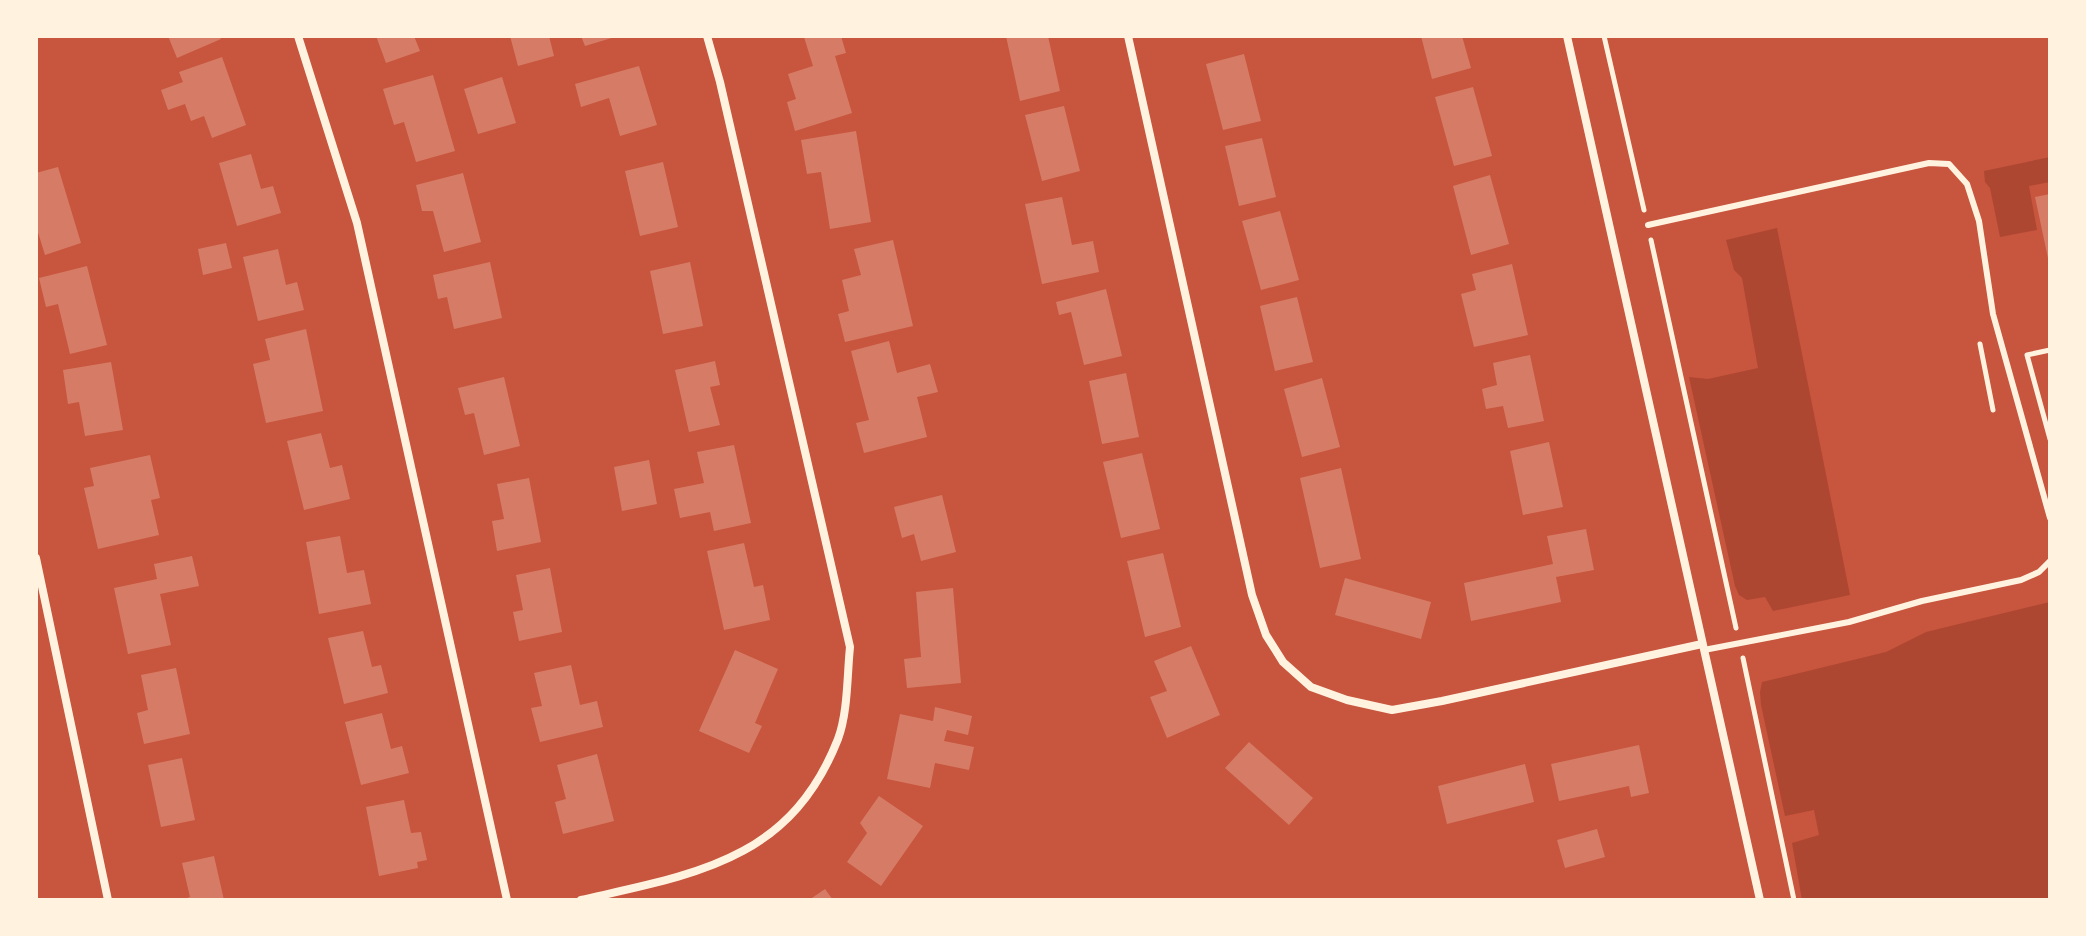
<svg xmlns="http://www.w3.org/2000/svg" width="2086" height="936" font-family="'DejaVu Sans',sans-serif">
  <style>
    .green { fill: #ae4732 }
    .building { fill: #d67c66 }
    .lines { fill: none; stroke-linecap: round; stroke-linejoin: round }
    .path { stroke: #fff3e0; stroke-width: 5 }
    .service { stroke: #fff3e0; stroke-width: 6 }
    .minor { stroke: #fff3e0; stroke-width: 8 }
  </style>
  <rect width="100%" height="100%" fill="#c8553d"/>
  <g class="green">
    <polygon points="2050,157 2050,182 2029,186 2037,230 2000,237 1990,188 1985,182 1984,171"/>
    <polygon points="1777,228 1850,595 1773,611 1765,597 1747,600 1739,595 1735,586 1689,377 1708,379 1758,368 1742,278 1734,270 1726,240"/>
    <polygon points="2050,602 2050,900 1802,900 1792,843 1819,835 1814,810 1785,816 1761,705 1760,692 1762,682 1886,652 1926,632"/>
  </g>
  <g class="building">
    <polygon points="168,36 219,36 221,39 177,58"/>
    <polygon points="376,36 414,36 420,51 386,63"/>
    <polygon points="510,36 549,36 554,56 518,66"/>
    <polygon points="581,36 615,36 615,37 585,46"/>
    <polygon points="841,36 846,53 835,56 852,113 795,131 787,102 796,99 788,74 813,66 804,37"/>
    <polygon points="1006,36 1048,36 1060,91 1020,101"/>
    <polygon points="1421,36 1462,36 1471,68 1432,79"/>
    <polygon points="1244,54 1261,121 1223,130 1206,64"/>
    <polygon points="222,57 246,125 212,138 204,116 191,121 185,104 168,110 161,90 183,82 179,72"/>
    <polygon points="639,66 657,125 620,136 609,98 581,107 575,84"/>
    <polygon points="433,75 455,151 416,162 404,122 394,125 383,89"/>
    <polygon points="502,77 516,123 478,134 464,89"/>
    <polygon points="1473,87 1492,156 1454,166 1435,97"/>
    <polygon points="1064,106 1080,171 1042,181 1025,115"/>
    <polygon points="856,131 871,222 830,229 821,172 807,174 801,140"/>
    <polygon points="1262,138 1276,197 1239,206 1225,146"/>
    <polygon points="251,154 261,189 273,186 281,213 237,226 219,163"/>
    <polygon points="663,162 678,227 640,236 625,171"/>
    <polygon points="58,167 81,243 45,255 36,226 36,173"/>
    <polygon points="463,173 481,242 444,252 433,211 422,211 416,185"/>
    <polygon points="1490,175 1509,244 1471,255 1453,186"/>
    <polygon points="2050,194 2050,263 2049,263 2035,197"/>
    <polygon points="1062,197 1072,245 1093,241 1099,272 1042,284 1025,204"/>
    <polygon points="1280,211 1299,280 1261,290 1242,221"/>
    <polygon points="893,240 913,326 845,342 838,314 849,311 842,280 861,275 854,249"/>
    <polygon points="226,243 232,268 203,275 198,249"/>
    <polygon points="278,249 286,285 297,282 304,310 258,321 243,257"/>
    <polygon points="490,262 502,318 454,329 447,297 438,299 433,275"/>
    <polygon points="690,262 703,326 663,334 650,271"/>
    <polygon points="1512,264 1528,335 1474,347 1461,294 1476,290 1472,274"/>
    <polygon points="87,266 107,345 70,354 58,304 46,307 39,278"/>
    <polygon points="1106,289 1122,356 1084,365 1071,312 1059,315 1056,302"/>
    <polygon points="1297,297 1313,362 1275,371 1260,306"/>
    <polygon points="306,329 323,411 266,423 253,364 270,360 265,339"/>
    <polygon points="889,341 897,373 930,364 938,392 917,397 927,437 864,453 856,423 869,420 851,351"/>
    <polygon points="1530,355 1544,421 1508,428 1503,406 1486,409 1482,389 1497,385 1493,363"/>
    <polygon points="715,361 720,385 710,387 720,425 689,432 675,370"/>
    <polygon points="111,362 123,430 85,436 79,402 68,404 63,370"/>
    <polygon points="1126,373 1139,437 1102,444 1089,381"/>
    <polygon points="504,377 520,446 484,455 474,413 465,415 458,388"/>
    <polygon points="1322,378 1340,447 1302,457 1284,389"/>
    <polygon points="321,433 330,468 342,465 350,499 304,510 287,441"/>
    <polygon points="1549,442 1563,507 1523,515 1510,451"/>
    <polygon points="734,445 751,523 714,531 710,512 680,518 674,489 704,483 697,452"/>
    <polygon points="1142,453 1160,529 1121,538 1103,462"/>
    <polygon points="150,455 160,498 151,500 159,535 98,549 84,488 94,486 90,468"/>
    <polygon points="649,460 657,504 622,511 614,467"/>
    <polygon points="1341,468 1361,559 1320,568 1300,478"/>
    <polygon points="529,478 541,542 497,551 492,521 504,519 497,484"/>
    <polygon points="942,495 956,552 921,561 914,534 902,538 894,507"/>
    <polygon points="1586,529 1594,570 1556,577 1561,602 1471,621 1464,583 1553,564 1547,536"/>
    <polygon points="340,536 347,573 364,570 371,604 319,614 306,542"/>
    <polygon points="744,543 754,587 763,585 770,620 724,630 707,551"/>
    <polygon points="1163,553 1181,627 1145,637 1127,561"/>
    <polygon points="192,556 199,586 160,594 171,645 128,654 114,588 157,579 154,564"/>
    <polygon points="550,568 562,632 519,641 513,612 523,610 516,575"/>
    <polygon points="1345,578 1431,602 1421,639 1335,615"/>
    <polygon points="953,588 961,683 907,688 904,659 921,657 916,592"/>
    <polygon points="363,631 372,667 381,665 388,693 344,704 328,638"/>
    <polygon points="1191,646 1220,715 1167,738 1150,697 1167,691 1154,661"/>
    <polygon points="735,650 778,669 755,723 762,726 749,753 699,731"/>
    <polygon points="571,665 580,705 597,701 603,727 540,742 531,708 542,706 534,673"/>
    <polygon points="176,668 190,734 144,744 137,713 148,710 141,675"/>
    <polygon points="935,707 972,716 968,735 947,730 944,741 974,747 969,770 935,763 930,788 887,779 900,714 933,721"/>
    <polygon points="382,713 391,749 402,746 409,773 361,785 345,722"/>
    <polygon points="1249,742 1313,798 1289,825 1225,768"/>
    <polygon points="1639,745 1649,793 1631,797 1629,786 1559,801 1551,764"/>
    <polygon points="597,754 614,821 563,834 555,802 566,799 557,765"/>
    <polygon points="182,758 195,820 161,827 148,765"/>
    <polygon points="1525,764 1534,802 1447,824 1438,786"/>
    <polygon points="879,796 923,826 881,886 847,862 867,833 860,823"/>
    <polygon points="404,800 411,833 421,832 427,860 417,862 418,868 379,876 366,807"/>
    <polygon points="1597,829 1605,857 1565,868 1557,840"/>
    <polygon points="214,856 224,900 181,900 190,897 182,863"/>
    <polygon points="825,889 833,900 809,900"/>
  </g>
  <g class="lines">
    <g class="path">
      <polyline points="1604,36 1644,210"/>
      <polyline points="1651,240 1736,628"/>
      <polyline points="1980,344 1993,410"/>
      <polyline points="2050,350 2027,355 2050,439"/>
      <polyline points="1743,658 1794,900"/>
    </g>
    <g class="service">
      <polyline points="1648,225 1929,163 1949,164 1967,184 1979,221 1993,314 2050,518"/>
      <polyline points="1704,650 1849,622 1922,601 2021,580 2039,572 2050,561"/>
    </g>
    <g class="minor">
      <polyline points="298,36 357,223 507,900"/>
      <polyline points="1128,36 1252,595 1266,635 1283,662 1311,687 1347,700 1392,710 1442,701 1702,644"/>
      <polyline points="1567,36 1760,900"/>
      <polyline points="36,558 108,900"/>
      <path d="M581 900C695 874 790 861 838 739 848 712 847 676 850 647L720 82 707 36"/>
    </g>
  </g>
  <rect width="2086" height="936" fill="none" stroke="#fff3e0" stroke-width="76"/>
</svg>
